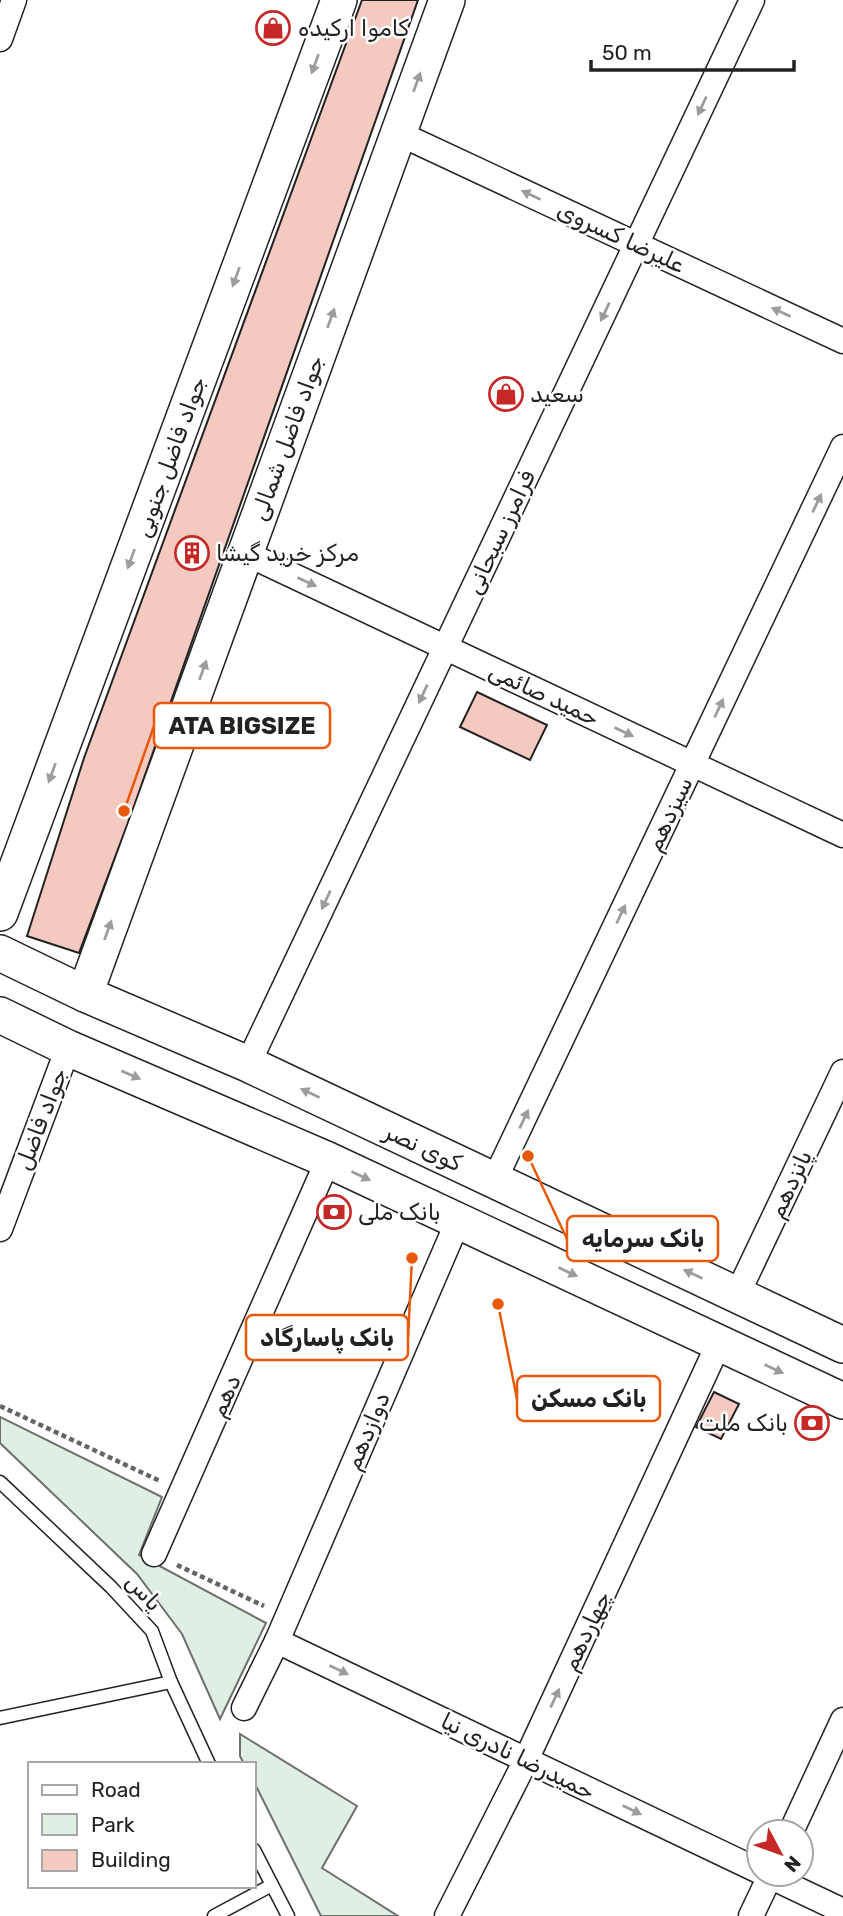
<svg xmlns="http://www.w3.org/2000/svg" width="843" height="1916" font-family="Rubik,'Noto Naskh Arabic',sans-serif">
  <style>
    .green { fill: #e0efe3; stroke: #6f6f6f; stroke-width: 2 }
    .building { fill: #f3c9c0; stroke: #222; stroke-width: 2 }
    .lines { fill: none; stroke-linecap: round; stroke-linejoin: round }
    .lane-casing { stroke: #222; stroke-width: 15 }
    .street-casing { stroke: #222; stroke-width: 27 }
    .secondary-casing { stroke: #222; stroke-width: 38 }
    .path { stroke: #646464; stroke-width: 4.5; stroke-dasharray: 5 3.5; stroke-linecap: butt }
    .lane { stroke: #fff; stroke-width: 12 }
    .street { stroke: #fff; stroke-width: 24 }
    .secondary { stroke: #fff; stroke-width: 35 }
    .oneway { fill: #9c9c9c }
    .labels { text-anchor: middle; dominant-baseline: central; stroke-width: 5; stroke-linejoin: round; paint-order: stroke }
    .poi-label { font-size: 23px; fill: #222; stroke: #fff; text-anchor: start }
    .street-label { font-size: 23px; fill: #222; stroke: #fff }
    .leader { fill: none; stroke: #e8590c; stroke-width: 2.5 }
    .callout-dot { fill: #e8590c; stroke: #fff; stroke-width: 2.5 }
    .callout { fill: #fff; stroke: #e8590c; stroke-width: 2.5 }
    .callout-label { font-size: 24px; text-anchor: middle; font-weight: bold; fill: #222 }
  </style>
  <rect width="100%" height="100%" fill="#fff"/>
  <g class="green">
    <polygon points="0,1417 162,1497 139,1555 266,1623 220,1719 182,1634 137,1574 0,1443"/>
    <polygon points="240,1734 357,1806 322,1868 398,1916 321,1916 254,1782 254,1764 244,1764 240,1756"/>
  </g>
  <g class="building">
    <polygon points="362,0 418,0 132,812 79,953 27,936 84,758"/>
    <polygon points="477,692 547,725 530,760 460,727"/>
    <polygon points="714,1392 739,1404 721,1439 696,1427"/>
  </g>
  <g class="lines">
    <g class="lane-casing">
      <g id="lane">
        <polyline points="0,1482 111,1587 152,1631 171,1682 209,1764"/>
        <polyline points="0,1718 171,1682"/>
        <polyline points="254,1850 288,1916"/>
        <polyline points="214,1916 272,1885"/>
      </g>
    </g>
    <g class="street-casing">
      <g id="street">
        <polyline points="0,39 14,0"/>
        <polyline points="398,133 843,341"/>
        <polyline points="245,553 843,835"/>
        <polyline points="248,1064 752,0"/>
        <polyline points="494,1181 843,447"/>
        <polyline points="0,1229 68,1048"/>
        <polyline points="737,1295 843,1072"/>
        <polyline points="154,1554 328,1160"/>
        <polyline points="277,1641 759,1871"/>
        <polyline points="244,1708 277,1641 458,1221"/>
        <polyline points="791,1832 843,1720"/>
        <polyline points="765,1874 843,1911"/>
        <polyline points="447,1916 526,1760 719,1343"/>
        <polyline points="751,1916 771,1874"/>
      </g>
    </g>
    <g class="secondary-casing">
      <g id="secondary">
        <polyline points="0,913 339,0"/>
        <polyline points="0,953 85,994 248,1064 843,1345"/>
        <polyline points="85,994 447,0"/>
        <polyline points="0,1015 68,1048 328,1160 843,1401"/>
      </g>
    </g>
    <g class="path">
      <polyline points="0,1406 160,1481"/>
      <polyline points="177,1565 264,1606"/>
    </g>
    <use href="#lane" class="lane"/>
    <use href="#street" class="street"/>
    <use href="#secondary" class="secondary"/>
  </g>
  <defs><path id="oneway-solid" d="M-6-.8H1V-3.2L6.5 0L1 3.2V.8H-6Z" transform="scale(1.75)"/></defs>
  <g class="oneway">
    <use href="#oneway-solid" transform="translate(315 64) rotate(110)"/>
    <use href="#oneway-solid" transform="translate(417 82) rotate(-70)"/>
    <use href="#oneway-solid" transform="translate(702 106) rotate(115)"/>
    <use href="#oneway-solid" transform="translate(531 195) rotate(-155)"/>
    <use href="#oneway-solid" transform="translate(236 277) rotate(110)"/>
    <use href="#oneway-solid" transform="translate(605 312) rotate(115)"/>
    <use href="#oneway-solid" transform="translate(781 312) rotate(-155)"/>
    <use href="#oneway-solid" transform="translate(331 318) rotate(-70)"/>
    <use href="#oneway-solid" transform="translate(817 503) rotate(-65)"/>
    <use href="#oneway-solid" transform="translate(131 559) rotate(110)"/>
    <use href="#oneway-solid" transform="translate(307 582) rotate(25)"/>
    <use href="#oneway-solid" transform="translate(203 670) rotate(-70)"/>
    <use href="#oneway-solid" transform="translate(423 694) rotate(115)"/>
    <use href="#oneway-solid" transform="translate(719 708) rotate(-65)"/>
    <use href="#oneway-solid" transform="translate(624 732) rotate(25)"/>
    <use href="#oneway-solid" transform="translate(52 773) rotate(110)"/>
    <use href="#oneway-solid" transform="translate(326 900) rotate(115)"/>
    <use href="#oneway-solid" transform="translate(621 914) rotate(-65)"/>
    <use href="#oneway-solid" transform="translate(108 930) rotate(-70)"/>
    <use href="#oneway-solid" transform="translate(131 1075) rotate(23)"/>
    <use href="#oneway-solid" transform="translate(310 1093) rotate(-155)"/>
    <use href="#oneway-solid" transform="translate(524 1119) rotate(-65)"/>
    <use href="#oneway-solid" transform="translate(361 1176) rotate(25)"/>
    <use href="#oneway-solid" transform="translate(568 1272) rotate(25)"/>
    <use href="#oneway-solid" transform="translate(693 1274) rotate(-155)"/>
    <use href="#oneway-solid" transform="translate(774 1369) rotate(25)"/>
    <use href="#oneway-solid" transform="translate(339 1670) rotate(26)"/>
    <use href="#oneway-solid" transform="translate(555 1698) rotate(-65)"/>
    <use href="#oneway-solid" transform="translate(632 1810) rotate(26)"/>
  </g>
  <defs>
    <g id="shop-ring" transform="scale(1.75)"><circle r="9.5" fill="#fff" stroke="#c62828" stroke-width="1.5"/><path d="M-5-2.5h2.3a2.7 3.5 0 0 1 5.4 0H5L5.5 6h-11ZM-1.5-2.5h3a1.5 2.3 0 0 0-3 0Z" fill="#c62828"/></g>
    <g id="building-ring" transform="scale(1.75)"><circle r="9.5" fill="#fff" stroke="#c62828" stroke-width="1.5"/><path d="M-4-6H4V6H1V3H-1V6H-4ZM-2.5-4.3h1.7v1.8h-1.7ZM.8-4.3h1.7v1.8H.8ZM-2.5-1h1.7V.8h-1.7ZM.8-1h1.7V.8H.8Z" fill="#c62828"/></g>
    <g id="bank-ring" transform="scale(1.75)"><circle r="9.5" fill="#fff" stroke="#c62828" stroke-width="1.5"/><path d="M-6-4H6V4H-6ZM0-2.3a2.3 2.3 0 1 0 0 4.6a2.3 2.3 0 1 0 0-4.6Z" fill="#c62828"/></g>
  </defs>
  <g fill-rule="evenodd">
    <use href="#shop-ring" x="273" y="28"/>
    <use href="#shop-ring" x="506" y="394"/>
    <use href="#building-ring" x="192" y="553"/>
    <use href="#bank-ring" x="334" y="1212"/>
    <use href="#bank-ring" x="812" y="1423"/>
  </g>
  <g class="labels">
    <g class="poi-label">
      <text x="298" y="28">کاموا ارکیده</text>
      <text x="530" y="394">سعید</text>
      <text x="216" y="553">مرکز خرید گیشا</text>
      <text x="358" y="1212">بانک ملی</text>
      <text x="788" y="1423" text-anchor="end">بانک ملت</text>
    </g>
    <g class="street-label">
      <text transform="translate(621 237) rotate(25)">علیرضا کسروی</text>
      <text transform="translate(287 438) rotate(-70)">جواد فاضل شمالی</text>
      <text transform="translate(170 457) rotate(-70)">جواد فاضل جنوبی</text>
      <text transform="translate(500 532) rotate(-65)">فرامرز سبحانی</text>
      <text transform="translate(544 694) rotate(25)">حمید صائمی</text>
      <text transform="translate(669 814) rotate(-65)">سیزدهم</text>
      <text transform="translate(41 1119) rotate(-69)">جواد فاضل</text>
      <text transform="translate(423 1147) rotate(25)">کوی نصر</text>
      <text transform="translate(790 1184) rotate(-65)">پانزدهم</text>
      <text transform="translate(225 1396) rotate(-66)">دهم</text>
      <text transform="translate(367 1431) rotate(-67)">دوازدهم</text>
      <text transform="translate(144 1592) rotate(47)">یاس</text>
      <text transform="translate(586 1631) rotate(-65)">چهاردهم</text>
      <text transform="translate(518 1756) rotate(26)">حمیدرضا نادری نیا</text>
    </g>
  </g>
  <path class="leader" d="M124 811L154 726M528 1156L567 1239M412 1258L408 1338M498 1304L517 1399"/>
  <g class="callout-dot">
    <circle cx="124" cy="811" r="7"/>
    <circle cx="528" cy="1156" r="7"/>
    <circle cx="412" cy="1258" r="7"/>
    <circle cx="498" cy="1304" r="7"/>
  </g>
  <g class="callout">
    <rect x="154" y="703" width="176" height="45" rx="7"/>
    <rect x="567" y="1216" width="151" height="45" rx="7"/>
    <rect x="246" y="1315" width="162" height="45" rx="7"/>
    <rect x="517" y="1376" width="143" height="45" rx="7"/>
  </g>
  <g class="callout-label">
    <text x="242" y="734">ATA BIGSIZE</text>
    <text x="643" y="1247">بانک سرمایه</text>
    <text x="327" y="1346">بانک پاسارگاد</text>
    <text x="589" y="1407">بانک مسکن</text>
  </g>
  <rect x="28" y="1762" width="228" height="126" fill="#ffffff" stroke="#a7a7a7" stroke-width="2"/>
  <rect x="42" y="1785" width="35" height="10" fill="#ffffff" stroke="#a7a7a7" stroke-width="2"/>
  <text x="91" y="1797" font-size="21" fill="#222222">Road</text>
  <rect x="42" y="1814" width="35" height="21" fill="#e0efe3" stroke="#a7a7a7" stroke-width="2"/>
  <text x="91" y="1832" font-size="21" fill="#222222">Park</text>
  <rect x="42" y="1850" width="35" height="21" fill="#f3c9c0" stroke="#a7a7a7" stroke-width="2"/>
  <text x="91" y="1867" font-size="21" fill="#222222">Building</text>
  <g transform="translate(780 1853) rotate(131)"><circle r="33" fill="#ffffff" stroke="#a7a7a7" stroke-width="2"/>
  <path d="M0-5L12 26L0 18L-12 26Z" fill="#c62828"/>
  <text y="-10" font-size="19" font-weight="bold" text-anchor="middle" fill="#222222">N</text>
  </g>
  <path d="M591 60v10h203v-10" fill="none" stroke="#222222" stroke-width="3.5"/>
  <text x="602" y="60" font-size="21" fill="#222222" stroke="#ffffff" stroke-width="5" paint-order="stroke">50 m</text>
</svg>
